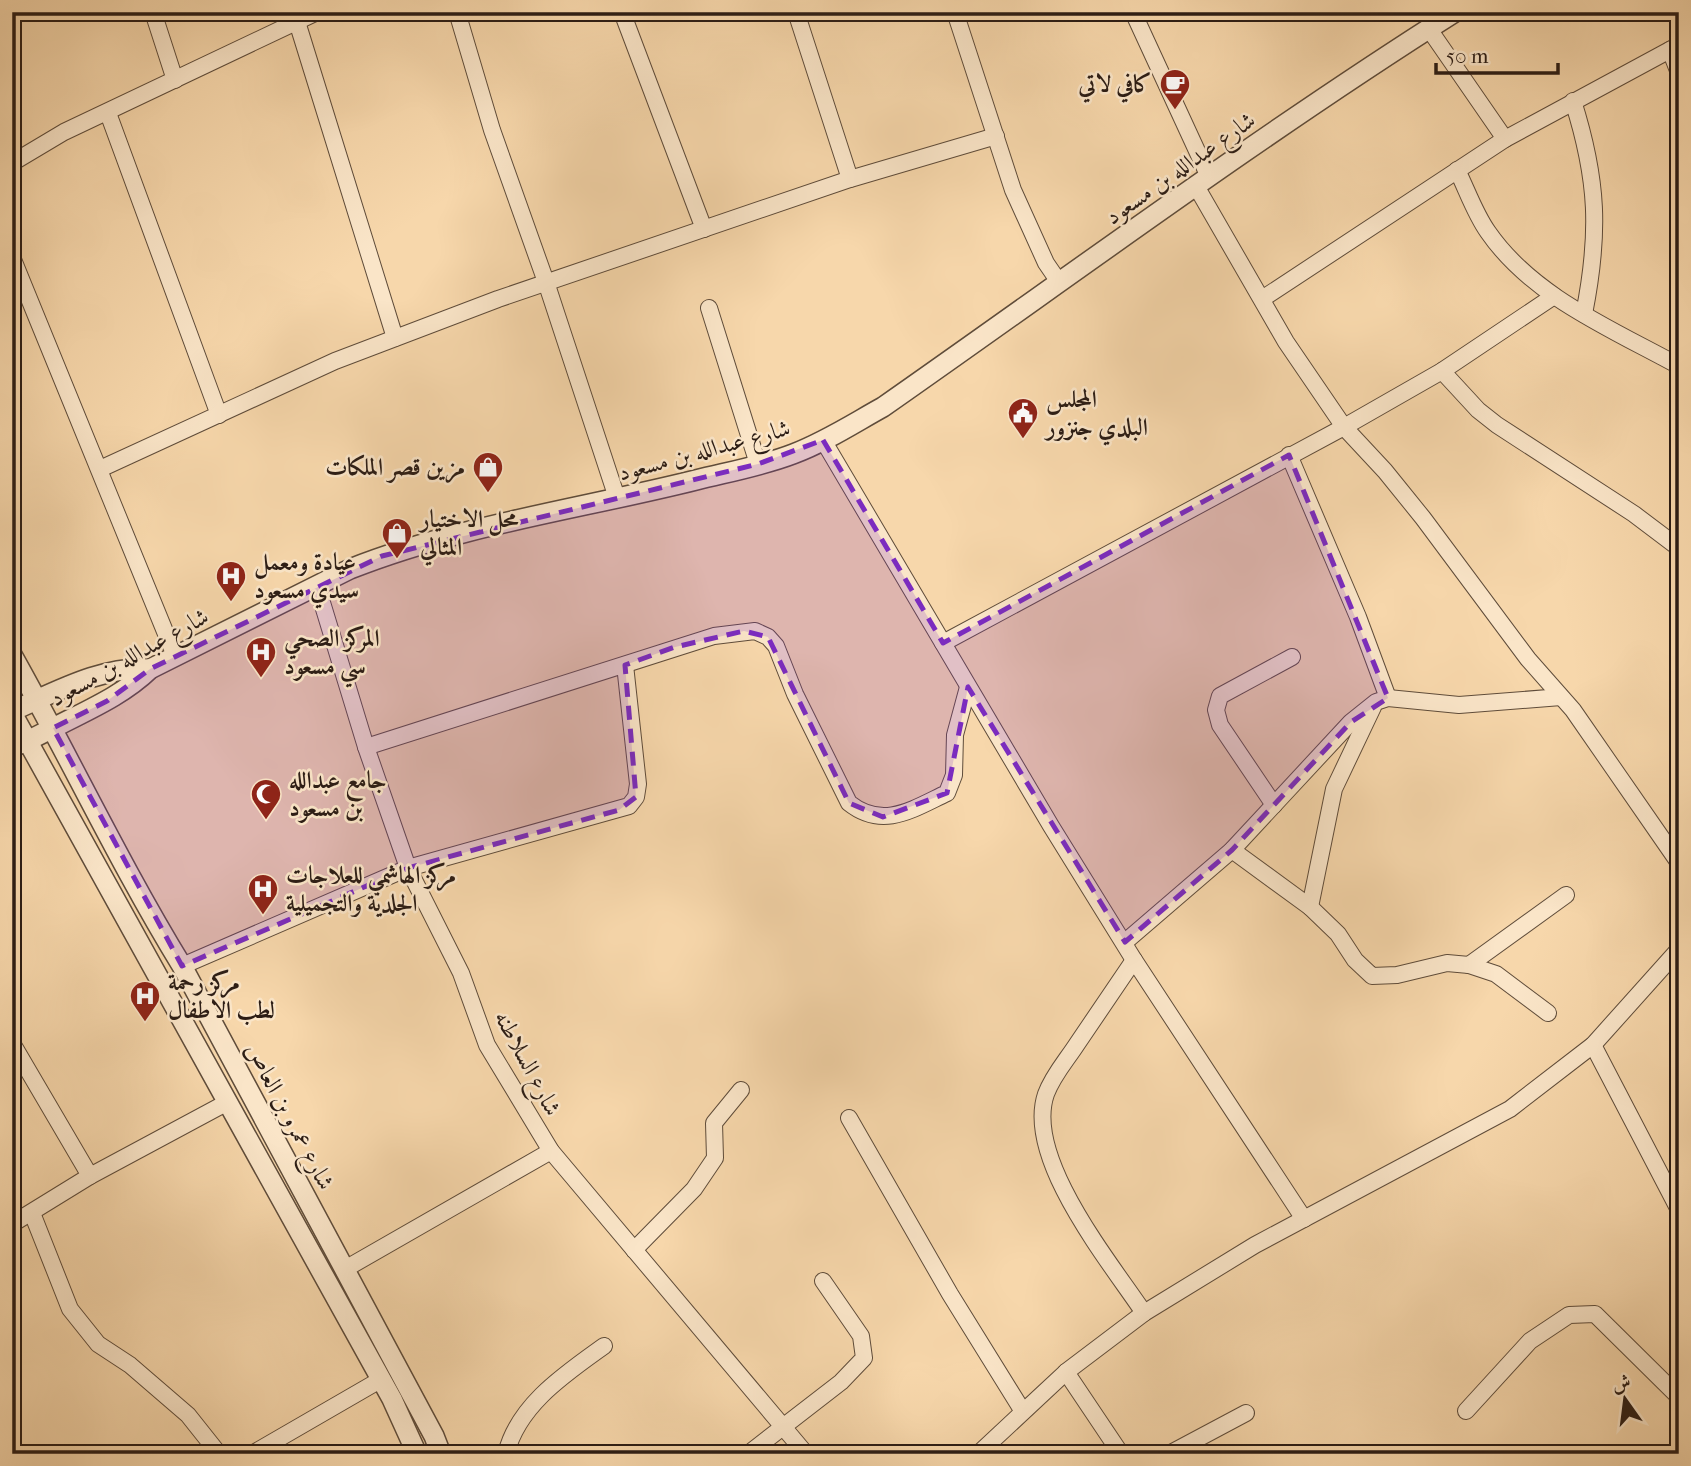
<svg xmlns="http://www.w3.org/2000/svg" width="1691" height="1466" font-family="'IM FELL French Canon',Amiri,serif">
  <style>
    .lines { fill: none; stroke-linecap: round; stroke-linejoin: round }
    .minor-casing { stroke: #5f4c3a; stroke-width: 18 }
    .tertiary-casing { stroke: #5f4c3a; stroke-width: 22 }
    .minor { stroke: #fae5c8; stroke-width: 16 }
    .tertiary { stroke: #fae5c8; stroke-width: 19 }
    .marked { fill: #7b2cbf; fill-opacity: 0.2; stroke: #7b2cbf; stroke-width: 5; stroke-dasharray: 14 9; stroke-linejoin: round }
    .labels { text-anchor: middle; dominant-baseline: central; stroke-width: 5; stroke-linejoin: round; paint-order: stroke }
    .poi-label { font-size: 24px; font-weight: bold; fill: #2c1d15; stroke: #fae5c8; text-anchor: start }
    .street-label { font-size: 24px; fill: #2c1d15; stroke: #fae5c8 }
  </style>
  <rect width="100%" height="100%" fill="#f7d7ab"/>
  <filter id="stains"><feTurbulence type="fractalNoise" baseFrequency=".00286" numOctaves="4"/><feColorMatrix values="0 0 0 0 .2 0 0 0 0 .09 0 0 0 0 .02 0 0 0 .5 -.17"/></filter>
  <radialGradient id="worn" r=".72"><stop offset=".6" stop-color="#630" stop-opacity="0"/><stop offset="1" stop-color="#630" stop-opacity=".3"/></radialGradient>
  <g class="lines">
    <g class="minor-casing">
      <g id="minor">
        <polyline points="153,12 175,80"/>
        <polyline points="294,12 395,338"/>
        <polyline points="457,12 492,130 546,282 617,498"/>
        <polyline points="622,12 704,229"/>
        <polyline points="796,12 850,179"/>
        <polyline points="955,12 1013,190 1046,263 1059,282"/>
        <polyline points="1133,12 1209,177"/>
        <polyline points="1429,29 1505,139"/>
        <polyline points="1670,50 1679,73"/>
        <path d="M1573 101C1598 180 1600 233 1584 314"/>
        <polyline points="108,113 219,415"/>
        <polyline points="12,163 64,132 317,12"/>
        <path d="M1457 170C1467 190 1475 214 1488 232 1533 297 1612 329 1679 366"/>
        <polyline points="1196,186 1286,342 1344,427 1385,471 1423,518 1528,659 1573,710 1679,863"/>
        <polyline points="12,257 175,656"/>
        <polyline points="1262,299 1505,139 1679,45"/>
        <polyline points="709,308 758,464"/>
        <polyline points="1442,371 1478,410 1497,425 1634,514 1679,548"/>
        <polyline points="823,440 1051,826 1134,960 1304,1219"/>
        <polyline points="1289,455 1358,617 1388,698"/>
        <polyline points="100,469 335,361 498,299 850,179 996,136"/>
        <polyline points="317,586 366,747 408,868 461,973 487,1045 551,1151 806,1454"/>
        <polyline points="943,643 1344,427 1442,371 1554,296"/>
        <path d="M366 747 714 636 755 631 768 637 776 646 795 694 849 803C883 830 913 809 947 793L954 775 955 735 968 687"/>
        <polyline points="1274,805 1220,725 1216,710 1220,696 1292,657"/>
        <polyline points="1232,850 1310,907 1338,934 1355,960 1372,976 1397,975 1447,963 1469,965 1496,974 1548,1013"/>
        <polyline points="1310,907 1334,789 1373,707"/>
        <polyline points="1125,942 1232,850 1351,722 1376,702 1388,698 1459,705 1561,697"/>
        <path d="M1134 960C1115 988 1096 1016 1077 1044 1066 1061 1053 1075 1046 1094 1024 1158 1110 1262 1144 1313"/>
        <polyline points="1469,965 1566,895"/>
        <polyline points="182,966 408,868 629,806 636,797 638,784 625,665"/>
        <polyline points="12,1043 90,1176"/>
        <polyline points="1593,1045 1679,1210"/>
        <polyline points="849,1118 950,1294 1022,1410"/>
        <polyline points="32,1213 70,1309 98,1344 130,1365 188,1415 219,1454"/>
        <polyline points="12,1224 90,1176 226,1103"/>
        <polyline points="634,1250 694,1189 715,1158 714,1123 741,1090"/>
        <polyline points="345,1269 551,1151"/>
        <polyline points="1066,1372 1121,1454"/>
        <polyline points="1466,1411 1530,1341 1569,1315 1595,1314 1679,1397"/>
        <polyline points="252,1454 380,1380"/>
        <path d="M506 1454C518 1405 565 1374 604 1346"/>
        <polyline points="748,1454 841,1382 864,1358 861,1336 823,1281"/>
        <polyline points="978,1454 1066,1372 1144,1313 1255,1245 1510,1109 1593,1045 1679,949"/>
        <polyline points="1169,1454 1246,1413"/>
      </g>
    </g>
    <g class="tertiary-casing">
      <g id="tertiary">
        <path d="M12 655C70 758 120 865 182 966L434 1436 441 1454"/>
        <path d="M12 711C56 692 101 666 150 669"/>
        <polyline points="12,713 392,1399 417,1454"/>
        <path d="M12 747C28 742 42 733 57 726 90 709 123 695 150 669L350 569C461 525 580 509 696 480 728 472 762 466 793 454 825 442 854 423 883 407 1073 274 1259 136 1455 12"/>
      </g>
    </g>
    <use href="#minor" class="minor"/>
    <use href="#tertiary" class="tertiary"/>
  </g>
  <path class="marked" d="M823 440 943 643 1289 455 1388 698 1351 722 1232 850 1125 942 968 687 947 793 883 817 849 803 768 637 744 631 675 647 625 665 636 797 619 810 408 868 182 966 53 728 107 701 150 669 382 556 758 464Z"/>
  <defs>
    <g id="cafe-pin" transform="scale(1.575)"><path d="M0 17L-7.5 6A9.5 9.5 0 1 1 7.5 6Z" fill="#8f2418" stroke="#fae5c8"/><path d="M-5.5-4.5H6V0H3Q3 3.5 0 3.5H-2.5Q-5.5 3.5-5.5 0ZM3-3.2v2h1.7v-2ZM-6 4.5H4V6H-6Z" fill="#fff"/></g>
    <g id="civic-pin" transform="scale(1.575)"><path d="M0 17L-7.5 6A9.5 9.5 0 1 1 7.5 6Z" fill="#8f2418" stroke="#fae5c8"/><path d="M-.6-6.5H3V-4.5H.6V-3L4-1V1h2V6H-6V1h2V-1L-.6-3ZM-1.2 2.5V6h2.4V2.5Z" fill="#fff"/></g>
    <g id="shop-pin" transform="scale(1.575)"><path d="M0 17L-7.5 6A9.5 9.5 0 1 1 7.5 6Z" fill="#8f2418" stroke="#fae5c8"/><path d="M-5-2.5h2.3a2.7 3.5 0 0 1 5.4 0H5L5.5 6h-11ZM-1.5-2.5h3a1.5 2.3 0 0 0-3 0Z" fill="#fff"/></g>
    <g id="hospital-pin" transform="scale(1.575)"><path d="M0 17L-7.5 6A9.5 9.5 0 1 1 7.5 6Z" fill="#8f2418" stroke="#fae5c8"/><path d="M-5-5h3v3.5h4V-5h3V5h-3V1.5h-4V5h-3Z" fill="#fff"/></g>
    <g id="mosque-pin" transform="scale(1.575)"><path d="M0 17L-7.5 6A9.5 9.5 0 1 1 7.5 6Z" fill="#8f2418" stroke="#fae5c8"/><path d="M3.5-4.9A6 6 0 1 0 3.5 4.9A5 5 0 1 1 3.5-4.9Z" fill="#fff"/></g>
  </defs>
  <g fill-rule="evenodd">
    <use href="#cafe-pin" x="1175" y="84"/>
    <use href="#civic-pin" x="1023" y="413"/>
    <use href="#shop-pin" x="488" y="467"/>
    <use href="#shop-pin" x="397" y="533"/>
    <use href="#hospital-pin" x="231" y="576"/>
    <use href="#hospital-pin" x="261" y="652"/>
    <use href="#mosque-pin" x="266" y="794"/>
    <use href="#hospital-pin" x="263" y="889"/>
    <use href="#hospital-pin" x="145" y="996"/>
  </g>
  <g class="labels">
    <g class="poi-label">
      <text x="1152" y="84" text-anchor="end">كافي لاتي</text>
      <text x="1046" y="399">المجلس<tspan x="1046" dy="28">البلدي جنزور</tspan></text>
      <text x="465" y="467" text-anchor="end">مزين قصر الملكات</text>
      <text x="420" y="519">محل الاختيار<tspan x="420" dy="28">المثالي</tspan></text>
      <text x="254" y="562">عيادة ومعمل<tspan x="254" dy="28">سيدي مسعود</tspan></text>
      <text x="284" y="638">المركز الصحي<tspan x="284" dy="28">سي مسعود</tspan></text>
      <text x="289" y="780">جامع عبدالله<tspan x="289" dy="28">بن مسعود</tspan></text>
      <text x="286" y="875">مركز الهاشمي للعلاجات<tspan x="286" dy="28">الجلدية والتجميلية</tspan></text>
      <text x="168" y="982">مركز رحمة<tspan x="168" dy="28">لطب الاطفال</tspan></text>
    </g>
    <g class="street-label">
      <text transform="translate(1180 168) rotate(-35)">شارع عبدالله بن مسعود</text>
      <text transform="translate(704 450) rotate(-15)">شارع عبدالله بن مسعود</text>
      <text transform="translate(129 657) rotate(-29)">شارع عبدالله بن مسعود</text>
      <text transform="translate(528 1063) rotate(62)">شارع السلاطنه</text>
      <text transform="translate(290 1116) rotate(62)">شارع عمرو بن العاص</text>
    </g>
  </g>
  <rect width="1691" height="1466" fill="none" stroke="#f7d7ab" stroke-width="42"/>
  <rect x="14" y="14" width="1663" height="1438" fill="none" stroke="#2c1d15" stroke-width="3.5"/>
  <rect x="21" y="21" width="1649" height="1424" fill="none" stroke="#2c1d15" stroke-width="2"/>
  <g transform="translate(1625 1399) rotate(346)" stroke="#fae5c8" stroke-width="5" paint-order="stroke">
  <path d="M0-5L12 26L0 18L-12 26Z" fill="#2c1d15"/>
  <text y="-10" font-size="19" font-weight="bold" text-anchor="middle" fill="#2c1d15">ش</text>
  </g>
  <path d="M1436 63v10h122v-10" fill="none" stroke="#2c1d15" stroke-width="3.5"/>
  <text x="1446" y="63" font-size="21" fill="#2c1d15" stroke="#fae5c8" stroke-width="5" paint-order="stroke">50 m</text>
  <rect width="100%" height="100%" filter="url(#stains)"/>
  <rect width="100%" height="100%" fill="url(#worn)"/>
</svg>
